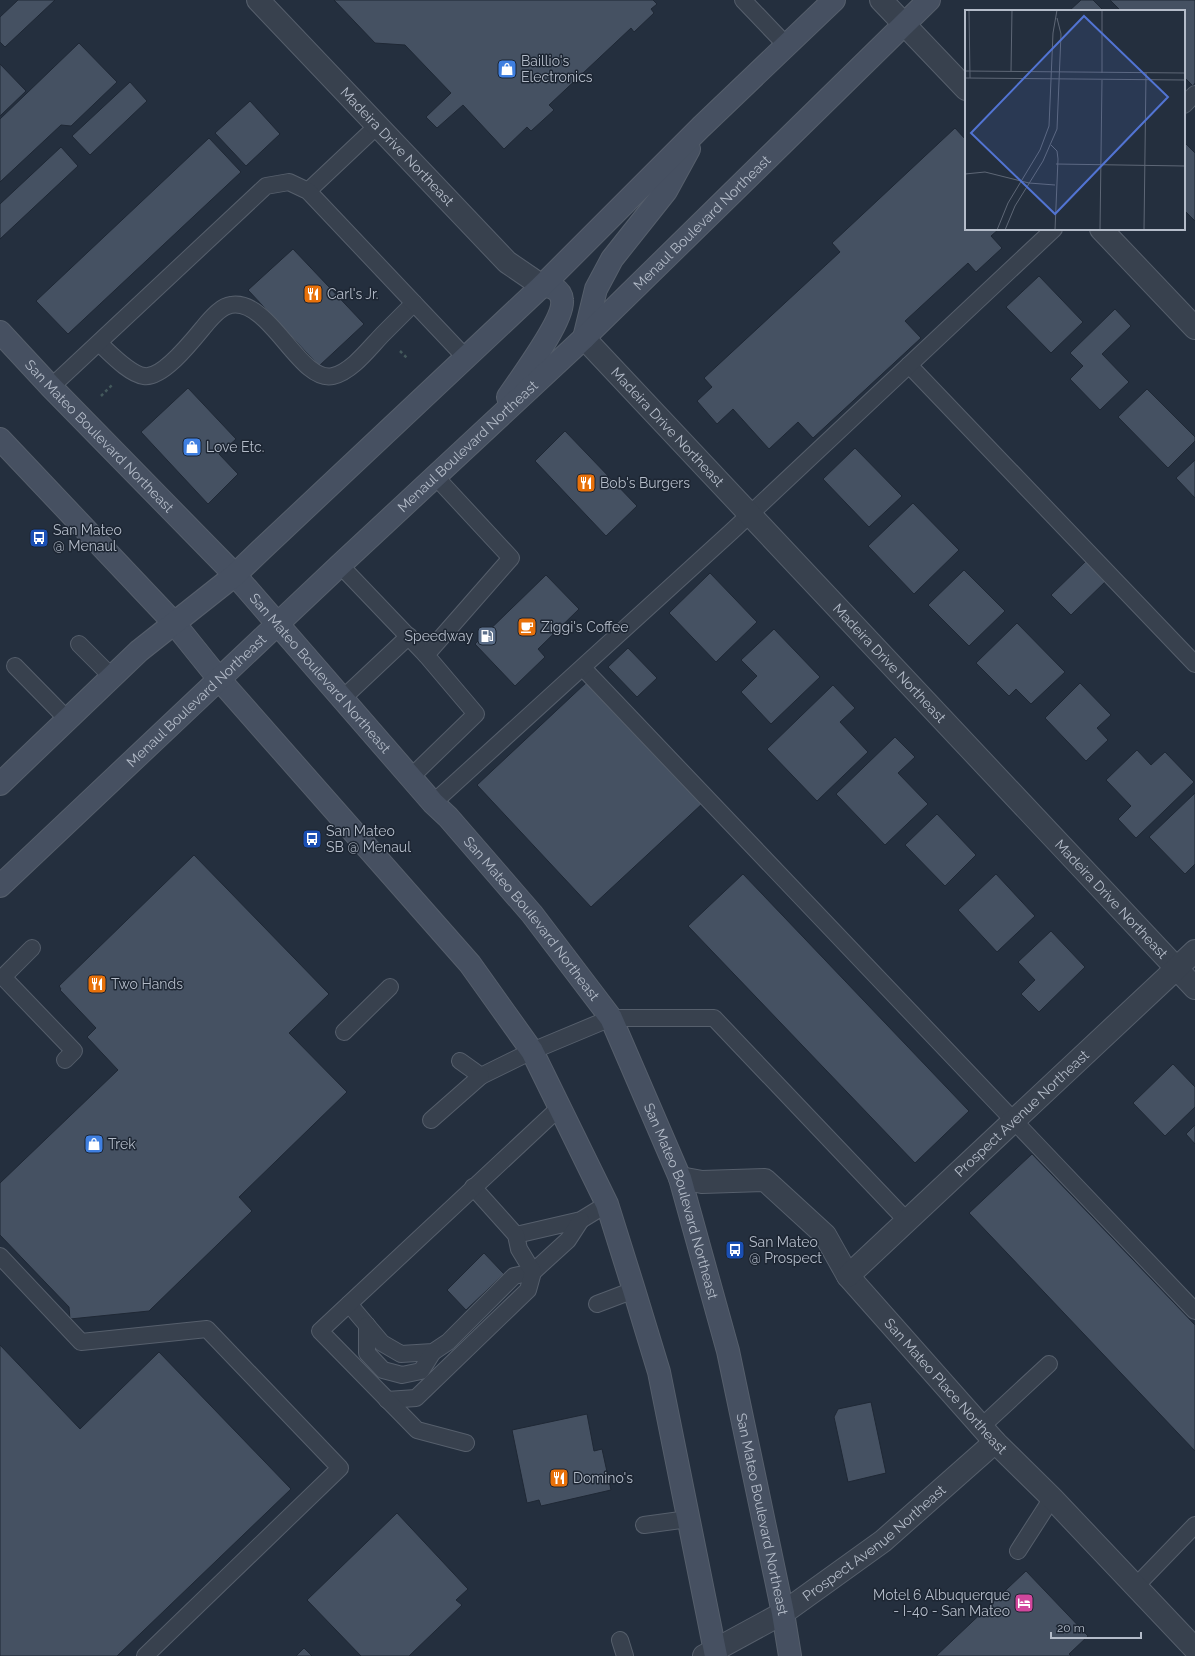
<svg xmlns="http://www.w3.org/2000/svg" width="1195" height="1656" font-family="Raleway,sans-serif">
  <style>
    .building { fill: #455162; stroke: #1f2835 }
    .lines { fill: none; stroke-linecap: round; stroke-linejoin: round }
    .service-casing { stroke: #565f6c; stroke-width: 18 }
    .minor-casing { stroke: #565f6c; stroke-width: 24 }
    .secondary-casing { stroke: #565f6c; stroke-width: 24 }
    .path { stroke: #44595c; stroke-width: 2.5; stroke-dasharray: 3 3; stroke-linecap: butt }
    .service { stroke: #38414e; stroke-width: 16 }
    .minor { stroke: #38414e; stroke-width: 22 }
    .secondary { stroke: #465061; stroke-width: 22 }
    .labels { text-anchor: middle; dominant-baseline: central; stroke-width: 3; stroke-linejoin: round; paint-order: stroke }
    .poi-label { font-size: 14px; fill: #b4bcc9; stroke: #1d2633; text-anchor: start }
    .street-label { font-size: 14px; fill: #b4bcc9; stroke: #1d2633 }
    .inset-road { fill: none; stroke: #5e6776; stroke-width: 1 }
    .view { fill: #5274d3; fill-opacity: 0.15; stroke: #5274d3; stroke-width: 2 }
    .inset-edge { fill: none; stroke: #b4bcc9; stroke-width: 2 }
  </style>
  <rect width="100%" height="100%" fill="#242f3e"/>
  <g class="building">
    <polygon points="18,0 55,0 5,47 0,42 0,17"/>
    <polygon points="334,0 653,0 657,4 651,9 654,13 634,32 631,28 549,105 554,110 531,131 527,127 504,149 463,105 437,128 426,117 451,93 405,45 375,43"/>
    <polygon points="1081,0 1093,0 1104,11 1069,11"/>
    <polygon points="1110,0 1195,0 1195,83 1193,86 1184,77 1184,11 1121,11"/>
    <polygon points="79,43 117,82 71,126 61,125 0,182 0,119"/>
    <polygon points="0,64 26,91 0,116"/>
    <polygon points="130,82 147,101 90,155 72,136"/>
    <polygon points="250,101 280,134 246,166 215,133"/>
    <polygon points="955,128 966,140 966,229 999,229 991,236 1002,248 976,272 968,263 905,321 921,338 813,438 798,422 769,449 733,409 717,424 697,401 712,387 704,378 840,252 832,243"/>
    <polygon points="209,138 241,172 68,334 36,301"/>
    <polygon points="1185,143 1195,153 1195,221 1184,210 1184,144"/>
    <polygon points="61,147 78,166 0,239 0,204"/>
    <polygon points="293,249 364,324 319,366 248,290"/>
    <polygon points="1039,276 1083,322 1051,353 1006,307"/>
    <polygon points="1115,309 1131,326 1102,354 1129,382 1100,410 1070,379 1083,366 1070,353"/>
    <polygon points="188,388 236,439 219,454 238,474 208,504 141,432"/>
    <polygon points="1147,389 1195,437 1195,441 1168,468 1118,417"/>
    <polygon points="565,431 637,506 606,536 535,461"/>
    <polygon points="855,448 902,496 869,527 823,479"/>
    <polygon points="1195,460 1195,498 1176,478"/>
    <polygon points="913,503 959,550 914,594 868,546"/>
    <polygon points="1087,560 1107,580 1071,615 1051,595"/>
    <polygon points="964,570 1005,611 969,646 928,605"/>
    <polygon points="710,573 757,622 716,662 669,613"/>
    <polygon points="546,575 579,609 538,649 545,657 515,686 475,644"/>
    <polygon points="1017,623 1065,672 1031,704 1016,689 1009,696 976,663"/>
    <polygon points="774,629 820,677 771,724 741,692 757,676 741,660"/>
    <polygon points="628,648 657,678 637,697 608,667"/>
    <polygon points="588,681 703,803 591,907 477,785"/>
    <polygon points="1080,683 1111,715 1097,728 1108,740 1086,761 1045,718"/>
    <polygon points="833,685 855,708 840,722 868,752 817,801 767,749"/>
    <polygon points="895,737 915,757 898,773 928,804 885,845 836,794"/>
    <polygon points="1137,750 1151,765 1165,752 1194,782 1136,838 1118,819 1131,806 1106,780"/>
    <polygon points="1195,793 1195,864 1185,874 1149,837"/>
    <polygon points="937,814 976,855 945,886 905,845"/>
    <polygon points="194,855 329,994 289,1033 347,1092 239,1197 252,1211 149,1311 70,1319 69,1307 0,1235 0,1183 118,1070 87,1037 96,1028 60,990 61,989 59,986"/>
    <polygon points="743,874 969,1111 915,1163 688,926"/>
    <polygon points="996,874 1035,916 997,952 958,910"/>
    <polygon points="1051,931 1085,967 1039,1012 1021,994 1035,980 1018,962"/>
    <polygon points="1173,1064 1195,1087 1195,1107 1165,1136 1133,1103"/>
    <polygon points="1195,1125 1195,1144 1186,1134"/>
    <polygon points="1032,1154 1195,1325 1195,1451 969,1213"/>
    <polygon points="484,1253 504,1274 466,1310 447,1290"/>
    <polygon points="0,1345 80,1429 159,1352 291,1489 117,1656 0,1656"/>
    <polygon points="871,1402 886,1473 848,1482 834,1417 838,1409"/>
    <polygon points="587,1414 594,1451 602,1449 611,1490 541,1506 539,1500 527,1503 512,1430"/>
    <polygon points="397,1513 468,1589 456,1600 462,1605 409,1656 361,1656 307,1600"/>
    <polygon points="1026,1571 1088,1636 1069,1654 1071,1656 936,1656"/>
    <polygon points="304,1648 312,1656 296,1656"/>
  </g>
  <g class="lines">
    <g class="service-casing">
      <g id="service">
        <polyline points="743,0 786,45"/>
        <polyline points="1184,105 1195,94"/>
        <polyline points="308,191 377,126"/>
        <path d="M99 343C110 353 129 374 144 376 164 379 196 336 207 323 213 316 222 306 231 305 270 298 300 384 333 376 353 371 370 347 384 333 394 323 404 313 414 303"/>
        <polyline points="909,365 1195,664"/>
        <polyline points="51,387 266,186 289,182 308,191 465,357"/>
        <polyline points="340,565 426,655"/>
        <polyline points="79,644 112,677"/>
        <polyline points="15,666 67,719"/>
        <polyline points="583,668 1195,1311"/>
        <polyline points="342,699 409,636"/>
        <polyline points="411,777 476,714 426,655 511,558 435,476"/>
        <polyline points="433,803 731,532 1054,229"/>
        <polyline points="32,948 3,977 74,1051 65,1060"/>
        <polyline points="344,1032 390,987"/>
        <polyline points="460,1061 481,1076 532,1051 611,1018 714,1018 907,1221"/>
        <polyline points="431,1120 481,1076"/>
        <polyline points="516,1235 581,1220 607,1204"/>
        <polyline points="0,1256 81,1342 207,1329 340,1468 145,1656"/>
        <polyline points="349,1304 382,1343 401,1354 433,1352 448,1342 514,1276 533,1272 568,1240 581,1220"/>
        <polyline points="597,1304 634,1290"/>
        <polyline points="367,1325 367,1353 383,1370 402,1375 421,1371 433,1352"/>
        <polyline points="387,1400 416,1398 528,1290 533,1272 519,1249 516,1235 473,1187"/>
        <polyline points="981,1427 1049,1364"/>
        <polyline points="466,1443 417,1430 320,1331 559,1108"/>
        <polyline points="644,1525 688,1519"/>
        <polyline points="1018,1551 1052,1498"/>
        <polyline points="1136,1586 1195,1525"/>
        <polyline points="620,1640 625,1656"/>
      </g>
    </g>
    <g class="minor-casing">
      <g id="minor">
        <path id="s1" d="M258 0 507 262 542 286"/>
        <polyline points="881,0 966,89"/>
        <polyline points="1101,229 1195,328"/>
        <path id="s2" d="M584 338 1195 988"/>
        <path id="s3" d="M680 1178 702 1182 765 1180 825 1235 848 1276 995 1442 1052 1498 1195 1649"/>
        <path id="s4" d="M848 1276 1195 951"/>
        <path id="s5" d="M704 1656 783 1613 883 1541 995 1442"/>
      </g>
    </g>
    <g class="secondary-casing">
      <g id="secondary">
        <path id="s6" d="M0 332 51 387 235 575 433 803 448 817 532 914 611 1018 680 1178 728 1351 783 1613 790 1656"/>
        <polyline points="584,338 596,289 612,259 666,191 689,149"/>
        <path d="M508 397C520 379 565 319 562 300 561 289 551 286 542 286"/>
        <polyline points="0,439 174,623 219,679 470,964 532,1051 607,1204 634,1290 659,1372 716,1656"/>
        <polyline points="0,784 139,651 235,575 261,550 542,286 701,127 834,0"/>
        <path id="s7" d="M0 886 340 565 584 338 929 0"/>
      </g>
    </g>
    <g class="path">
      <polyline points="400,351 408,359"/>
      <polyline points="101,396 112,385"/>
    </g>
    <use href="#service" class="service"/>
    <use href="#minor" class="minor"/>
    <use href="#secondary" class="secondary"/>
  </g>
  <defs>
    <g id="shop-square" transform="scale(1)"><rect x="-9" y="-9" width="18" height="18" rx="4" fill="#3f7fe0" stroke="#1d2633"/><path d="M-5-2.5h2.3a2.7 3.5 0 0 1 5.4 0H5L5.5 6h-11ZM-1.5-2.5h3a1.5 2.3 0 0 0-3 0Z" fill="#fff"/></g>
    <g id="restaurant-square" transform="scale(1)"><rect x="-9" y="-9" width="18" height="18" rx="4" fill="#e8710a" stroke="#1d2633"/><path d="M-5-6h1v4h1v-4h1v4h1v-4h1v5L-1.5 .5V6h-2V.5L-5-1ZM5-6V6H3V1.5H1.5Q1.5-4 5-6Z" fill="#fff"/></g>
    <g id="bus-square" transform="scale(1)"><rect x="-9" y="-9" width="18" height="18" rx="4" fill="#1a4fb4" stroke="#1d2633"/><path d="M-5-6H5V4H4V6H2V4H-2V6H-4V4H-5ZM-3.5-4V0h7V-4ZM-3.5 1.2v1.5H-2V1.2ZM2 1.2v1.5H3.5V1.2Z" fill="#fff"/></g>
    <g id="cafe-square" transform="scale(1)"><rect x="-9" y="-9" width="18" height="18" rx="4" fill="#e8710a" stroke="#1d2633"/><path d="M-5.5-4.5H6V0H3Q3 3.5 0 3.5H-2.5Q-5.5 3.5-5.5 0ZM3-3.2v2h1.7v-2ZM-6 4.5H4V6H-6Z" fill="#fff"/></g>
    <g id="fuel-square" transform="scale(1)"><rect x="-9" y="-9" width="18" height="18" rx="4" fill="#5c6f8a" stroke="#1d2633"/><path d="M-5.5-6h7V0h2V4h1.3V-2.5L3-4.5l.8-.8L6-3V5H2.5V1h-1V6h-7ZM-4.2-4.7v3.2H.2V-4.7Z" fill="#fff"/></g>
    <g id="hotel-square" transform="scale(1)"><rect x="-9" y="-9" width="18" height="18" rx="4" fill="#d1479c" stroke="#1d2633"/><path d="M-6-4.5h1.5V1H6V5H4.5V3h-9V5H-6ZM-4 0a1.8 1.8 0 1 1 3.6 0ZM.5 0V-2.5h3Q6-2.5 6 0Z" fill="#fff"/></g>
  </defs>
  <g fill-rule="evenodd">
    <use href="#shop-square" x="507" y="69"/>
    <use href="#restaurant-square" x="313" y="294"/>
    <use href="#shop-square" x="192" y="447"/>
    <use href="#restaurant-square" x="586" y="483"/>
    <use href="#bus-square" x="39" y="538"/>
    <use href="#cafe-square" x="527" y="627"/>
    <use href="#fuel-square" x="487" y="636"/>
    <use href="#bus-square" x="312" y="839"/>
    <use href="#restaurant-square" x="97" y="984"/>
    <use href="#shop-square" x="94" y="1144"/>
    <use href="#bus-square" x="735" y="1250"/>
    <use href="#restaurant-square" x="559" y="1478"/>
    <use href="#hotel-square" x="1024" y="1603"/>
  </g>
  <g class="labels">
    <g class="poi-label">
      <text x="521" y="61">Baillio's<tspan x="521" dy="16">Electronics</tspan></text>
      <text x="327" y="294">Carl's Jr.</text>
      <text x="206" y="447">Love Etc.</text>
      <text x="600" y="483">Bob's Burgers</text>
      <text x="53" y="530">San Mateo<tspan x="53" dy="16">@ Menaul</tspan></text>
      <text x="541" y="627">Ziggi's Coffee</text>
      <text x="473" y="636" text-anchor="end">Speedway</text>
      <text x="326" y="831">San Mateo<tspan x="326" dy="16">SB @ Menaul</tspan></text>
      <text x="111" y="984">Two Hands</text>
      <text x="108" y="1144">Trek</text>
      <text x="749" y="1242">San Mateo<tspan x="749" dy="16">@ Prospect</tspan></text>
      <text x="573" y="1478">Domino's</text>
      <text x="1010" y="1595" text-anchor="end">Motel 6 Albuquerque<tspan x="1010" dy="16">- I-40 - San Mateo</tspan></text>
    </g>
    <g class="street-label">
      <text stroke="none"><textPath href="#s1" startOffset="202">Madeira Drive Northeast</textPath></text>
      <text stroke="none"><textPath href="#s7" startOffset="966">Menaul Boulevard Northeast</textPath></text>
      <text stroke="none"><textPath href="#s2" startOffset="122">Madeira Drive Northeast</textPath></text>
      <text stroke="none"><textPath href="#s6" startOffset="144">San Mateo Boulevard Northeast</textPath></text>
      <text stroke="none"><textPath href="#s7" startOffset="642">Menaul Boulevard Northeast</textPath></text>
      <text stroke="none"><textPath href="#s2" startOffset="446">Madeira Drive Northeast</textPath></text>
      <text stroke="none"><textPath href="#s6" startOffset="468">San Mateo Boulevard Northeast</textPath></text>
      <text stroke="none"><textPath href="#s7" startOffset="270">Menaul Boulevard Northeast</textPath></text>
      <text stroke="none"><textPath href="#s2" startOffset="770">Madeira Drive Northeast</textPath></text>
      <text stroke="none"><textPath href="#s6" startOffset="792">San Mateo Boulevard Northeast</textPath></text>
      <text stroke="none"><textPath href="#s4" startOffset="238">Prospect Avenue Northeast</textPath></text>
      <text stroke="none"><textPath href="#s6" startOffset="1116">San Mateo Boulevard Northeast</textPath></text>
      <text stroke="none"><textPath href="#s3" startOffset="361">San Mateo Place Northeast</textPath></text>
      <text stroke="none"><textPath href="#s6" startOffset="1440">San Mateo Boulevard Northeast</textPath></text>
      <text stroke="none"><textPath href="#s5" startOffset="205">Prospect Avenue Northeast</textPath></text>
    </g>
  </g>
  <g transform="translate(965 10)">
    <rect width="220" height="220" fill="#242f3e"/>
    <path class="inset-road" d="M4 0 5 68M137 0V63M0 61 220 63M46 61 47 0M0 68 220 70M86 135 92 141 93 149 90 220M91 154 220 156M0 164 20 162 64 173 90 175M32 220 43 193 75 140 84 116 88 23 92 0M40 220 50 196 78 151 92 119 96 24 92 8M135 220 137 70M179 220 181 63"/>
    <path class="view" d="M119 6 203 87 90 204 6 123Z"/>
    <rect width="220" height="220" class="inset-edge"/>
  </g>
  <path d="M1051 1632v6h90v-6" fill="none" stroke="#b4bcc9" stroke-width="2"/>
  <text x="1057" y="1632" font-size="12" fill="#b4bcc9" stroke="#1d2633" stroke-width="3" paint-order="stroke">20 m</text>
</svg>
